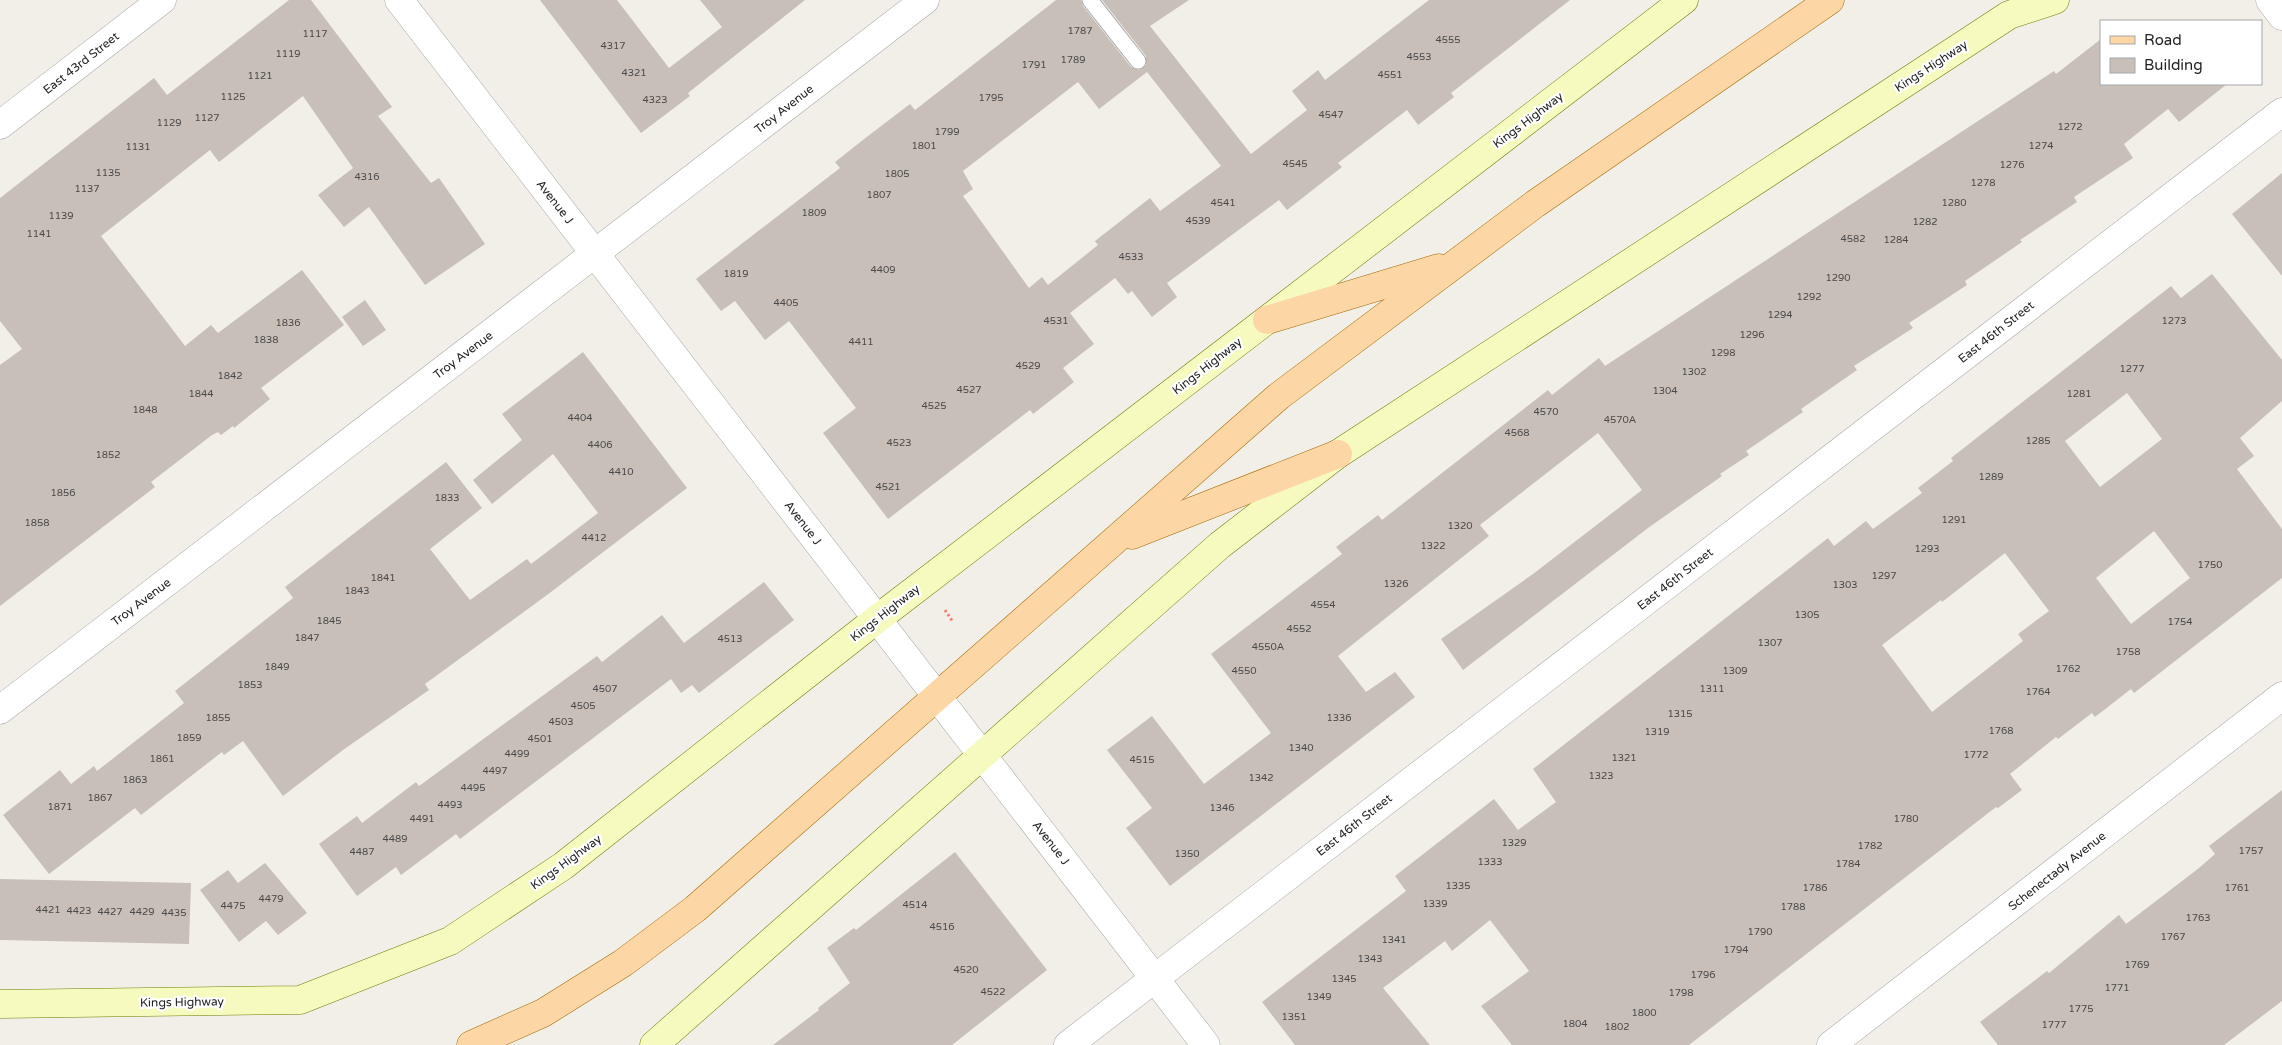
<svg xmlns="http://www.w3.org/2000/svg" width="2282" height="1045" font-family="'Varela Round',sans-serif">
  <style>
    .building { fill: #c7bfb8; fill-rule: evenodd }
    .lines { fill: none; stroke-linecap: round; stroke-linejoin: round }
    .lane-casing { stroke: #a9a9a9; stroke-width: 17 }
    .street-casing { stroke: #a9a9a9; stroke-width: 29 }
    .secondary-casing { stroke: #707d05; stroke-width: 29 }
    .primary-casing { stroke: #a06b00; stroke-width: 29 }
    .path { stroke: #fa8072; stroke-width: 3; stroke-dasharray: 2.5 2.5; stroke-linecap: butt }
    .lane { stroke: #fff; stroke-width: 15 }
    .street { stroke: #fff; stroke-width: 28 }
    .secondary { stroke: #f7fabf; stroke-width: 28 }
    .primary { stroke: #fcd6a4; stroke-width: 28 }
    .labels { text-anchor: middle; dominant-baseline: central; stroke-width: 4.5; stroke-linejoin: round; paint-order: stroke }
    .number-label { font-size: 10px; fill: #4b4948 }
    .street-label { font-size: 12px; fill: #222; stroke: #fff }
  </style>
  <rect width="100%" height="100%" fill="#f2efe9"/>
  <g class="building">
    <polygon points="289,0 311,0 392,107 378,116 431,183 439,178 485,244 425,285 369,207 344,227 318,195 353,168 303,96 219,162 210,150 101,236 163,317 185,346 211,325 218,333 302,270 344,325 261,388 270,399 234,428 233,426 221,435 218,432 212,435 151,482 155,487 0,606 0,365 22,349 0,321 0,198 154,78 167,95"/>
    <polygon points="540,0 617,0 669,68 722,27 700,0 805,0 688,93 690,96 641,133"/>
    <path d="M1056 0H1081L1083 6 1131 67 1139 70 1146 65V56L1102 0H1189L1150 26 1251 154 1307 110 1292 91 1318 70 1325 80 1429 0H1570L1451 93 1454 97 1418 125 1407 110 1338 163 1342 167 1287 210 1279 200 1167 283 1177 297 1152 317 1132 291 1128 294 1115 278 1070 313 1094 344 1063 368 1074 382 1033 414 1030 410 888 519 823 433 856 408 789 321 765 340 735 301 721 311 696 279 840 168 835 162 868 136 910 104 915 110ZM1147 72 1221 166 1160 211 1150 198 1095 241 1098 245 1048 285 1042 277 1029 288 963 196 973 189 963 171 1078 82 1099 109Z"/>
    <polygon points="2101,39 2101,84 2227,84 2179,122 2168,109 2124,144 2133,158 2074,197 2077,202 2020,240 2022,242 1965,281 1967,285 1909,323 1913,328 1854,366 1857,370 1801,409 1803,412 1746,451 1749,455 1720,474 1722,476 1648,528 1463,670 1441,639 1533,574 1642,490 1598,433 1480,525 1489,536 1338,656 1366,692 1395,672 1415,697 1170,886 1126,828 1152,808 1107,750 1152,716 1204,784 1271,733 1211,654 1342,554 1336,547 1378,515 1382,520 1548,390 1552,395 1599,358 1605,366 2054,71 2056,74"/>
    <polygon points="2282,173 2282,276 2232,214"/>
    <path d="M2212 274 2282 360V401L2240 438 2254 456 2237 469 2282 529V578L2134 693 2131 689 2095 717 2092 713 2058 739 2056 737 2010 774 2022 790 1998 808 1996 807 1689 1045H1512L1481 1006 1529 971 1490 920 1452 951 1445 941 1383 988 1430 1045H1295L1262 1002 1406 891 1395 876 1494 799 1518 830 1556 802 1533 769 1828 538 1834 546 1866 521 1873 529 1922 493 1918 488 1953 461 1951 458 2171 286 2181 298ZM2127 393 2162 439 2100 487 2065 441ZM2154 531 2190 578 2131 624 2096 578ZM2005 553 2049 611 2018 634 2023 641 1932 712 1882 645 1941 600 1942 602Z"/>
    <polygon points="365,300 386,330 363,346 342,317"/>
    <polygon points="583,352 687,488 551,592 425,684 429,690 343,750 283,796 243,741 224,755 222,752 141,815 135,808 49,874 3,815 60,770 71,784 94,766 97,771 184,703 175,691 293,598 285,587 446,462 482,508 430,549 470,600 527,559 531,564 598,513 553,454 492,504 473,480 522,440 502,414"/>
    <polygon points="764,582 794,620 699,693 692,685 681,693 671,679 460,839 456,834 401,875 396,867 357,896 319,844 357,816 362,823 416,782 419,786 597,656 602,662 662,615 684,643"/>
    <polygon points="2282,790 2282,1001 2224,1045 1998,1045 1980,1022 2047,971 2049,973 2119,915 2126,924 2199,868 2215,854 2209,846"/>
    <polygon points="955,852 1047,970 952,1045 773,1045 819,1010 818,1008 850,983 827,948 854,928 856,930"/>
    <polygon points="265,863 307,913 278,935 266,921 239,942 200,890 228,870 238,883"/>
    <polygon points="0,879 191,883 189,944 0,940"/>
  </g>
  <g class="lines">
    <g class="lane-casing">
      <polyline id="lane" points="1090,0 1138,61"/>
    </g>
    <g class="street-casing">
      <g id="street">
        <polyline points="399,0 1206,1045"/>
        <polyline points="2270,0 2282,16"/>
        <polyline points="0,125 162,0"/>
        <polyline points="0,710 925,0"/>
        <polyline points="1068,1045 2282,112"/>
        <polyline points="1831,1045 2282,696"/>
      </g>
    </g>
    <g class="secondary-casing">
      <g id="secondary">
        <polyline points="0,1004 300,1000 450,941 563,866 877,619 1684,0"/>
        <polyline points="654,1045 1220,545 1338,454 2009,15 2055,0"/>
      </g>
    </g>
    <g class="primary-casing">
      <g id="primary">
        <polyline points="1267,320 1439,268"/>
        <polyline points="1132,535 1338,454"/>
        <polyline points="471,1045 543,1013 623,963 695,909 1279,396 1535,204 1830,0"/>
      </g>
    </g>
    <polyline class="path" points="945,610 953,622"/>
    <use href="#lane" class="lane"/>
    <use href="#street" class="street"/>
    <use href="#secondary" class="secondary"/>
    <use href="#primary" class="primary"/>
  </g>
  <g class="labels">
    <g class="number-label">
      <text x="1080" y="31">1787</text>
      <text x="315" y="34">1117</text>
      <text x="1448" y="40">4555</text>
      <text x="613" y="46">4317</text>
      <text x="288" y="54">1119</text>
      <text x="1419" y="57">4553</text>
      <text x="1073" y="60">1789</text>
      <text x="1034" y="65">1791</text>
      <text x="634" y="73">4321</text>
      <text x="1390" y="75">4551</text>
      <text x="260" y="76">1121</text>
      <text x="233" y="97">1125</text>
      <text x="991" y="98">1795</text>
      <text x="655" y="100">4323</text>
      <text x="1331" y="115">4547</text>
      <text x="207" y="118">1127</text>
      <text x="169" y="123">1129</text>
      <text x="2070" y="127">1272</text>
      <text x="947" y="132">1799</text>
      <text x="924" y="146">1801</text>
      <text x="2041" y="146">1274</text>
      <text x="138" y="147">1131</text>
      <text x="1295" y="164">4545</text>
      <text x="2012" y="165">1276</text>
      <text x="108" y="173">1135</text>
      <text x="897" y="174">1805</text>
      <text x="367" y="177">4316</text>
      <text x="1983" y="183">1278</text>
      <text x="87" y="189">1137</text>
      <text x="879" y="195">1807</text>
      <text x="1223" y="203">4541</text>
      <text x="1954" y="203">1280</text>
      <text x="814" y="213">1809</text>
      <text x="61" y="216">1139</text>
      <text x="1198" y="221">4539</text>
      <text x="1925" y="222">1282</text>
      <text x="39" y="234">1141</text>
      <text x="1853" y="239">4582</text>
      <text x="1896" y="240">1284</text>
      <text x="1131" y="257">4533</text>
      <text x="883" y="270">4409</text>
      <text x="736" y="274">1819</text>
      <text x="1838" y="278">1290</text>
      <text x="1809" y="297">1292</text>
      <text x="786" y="303">4405</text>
      <text x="1780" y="315">1294</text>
      <text x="1056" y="321">4531</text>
      <text x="2174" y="321">1273</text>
      <text x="288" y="323">1836</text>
      <text x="1752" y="335">1296</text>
      <text x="266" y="340">1838</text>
      <text x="861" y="342">4411</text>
      <text x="1723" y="353">1298</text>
      <text x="1028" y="366">4529</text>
      <text x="2132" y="369">1277</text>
      <text x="1694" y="372">1302</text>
      <text x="230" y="376">1842</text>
      <text x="969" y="390">4527</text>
      <text x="1665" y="391">1304</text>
      <text x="201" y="394">1844</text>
      <text x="2079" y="394">1281</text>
      <text x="934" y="406">4525</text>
      <text x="145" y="410">1848</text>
      <text x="1546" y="412">4570</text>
      <text x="580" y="418">4404</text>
      <text x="1620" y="420">4570A</text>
      <text x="1517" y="433">4568</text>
      <text x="2038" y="441">1285</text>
      <text x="899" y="443">4523</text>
      <text x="600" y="445">4406</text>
      <text x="108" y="455">1852</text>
      <text x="621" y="472">4410</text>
      <text x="1991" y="477">1289</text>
      <text x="888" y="487">4521</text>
      <text x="63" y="493">1856</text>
      <text x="447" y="498">1833</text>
      <text x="1954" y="520">1291</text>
      <text x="37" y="523">1858</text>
      <text x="1460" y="526">1320</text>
      <text x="594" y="538">4412</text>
      <text x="1433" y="546">1322</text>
      <text x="1927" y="549">1293</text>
      <text x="2210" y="565">1750</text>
      <text x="1884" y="576">1297</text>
      <text x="383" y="578">1841</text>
      <text x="1396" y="584">1326</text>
      <text x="1845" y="585">1303</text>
      <text x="357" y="591">1843</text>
      <text x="1323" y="605">4554</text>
      <text x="1807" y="615">1305</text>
      <text x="329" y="621">1845</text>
      <text x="2180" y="622">1754</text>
      <text x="1299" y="629">4552</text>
      <text x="307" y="638">1847</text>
      <text x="730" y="639">4513</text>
      <text x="1770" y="643">1307</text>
      <text x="1268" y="647">4550A</text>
      <text x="2128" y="652">1758</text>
      <text x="277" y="667">1849</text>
      <text x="2068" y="669">1762</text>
      <text x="1244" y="671">4550</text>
      <text x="1735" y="671">1309</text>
      <text x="250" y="685">1853</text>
      <text x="605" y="689">4507</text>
      <text x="1712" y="689">1311</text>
      <text x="2038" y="692">1764</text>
      <text x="583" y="706">4505</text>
      <text x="1680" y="714">1315</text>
      <text x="218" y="718">1855</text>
      <text x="1339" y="718">1336</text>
      <text x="561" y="722">4503</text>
      <text x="2001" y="731">1768</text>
      <text x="1657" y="732">1319</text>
      <text x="189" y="738">1859</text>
      <text x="540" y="739">4501</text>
      <text x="1301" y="748">1340</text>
      <text x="517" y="754">4499</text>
      <text x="1976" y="755">1772</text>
      <text x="1624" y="758">1321</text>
      <text x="162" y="759">1861</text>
      <text x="1142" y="760">4515</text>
      <text x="495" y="771">4497</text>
      <text x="1601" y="776">1323</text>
      <text x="1261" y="778">1342</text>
      <text x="135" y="780">1863</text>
      <text x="473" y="788">4495</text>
      <text x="100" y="798">1867</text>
      <text x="450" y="805">4493</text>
      <text x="60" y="807">1871</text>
      <text x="1222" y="808">1346</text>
      <text x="422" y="819">4491</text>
      <text x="1906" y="819">1780</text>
      <text x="395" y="839">4489</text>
      <text x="1514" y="843">1329</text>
      <text x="1870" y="846">1782</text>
      <text x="2251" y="851">1757</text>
      <text x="362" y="852">4487</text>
      <text x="1187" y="854">1350</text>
      <text x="1490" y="862">1333</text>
      <text x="1848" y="864">1784</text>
      <text x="1458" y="886">1335</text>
      <text x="1815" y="888">1786</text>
      <text x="2237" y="888">1761</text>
      <text x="271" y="899">4479</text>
      <text x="1435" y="904">1339</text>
      <text x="915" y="905">4514</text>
      <text x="233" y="906">4475</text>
      <text x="1793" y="907">1788</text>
      <text x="48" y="910">4421</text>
      <text x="79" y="911">4423</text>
      <text x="110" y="912">4427</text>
      <text x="142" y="912">4429</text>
      <text x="174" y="913">4435</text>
      <text x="2198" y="918">1763</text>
      <text x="942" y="927">4516</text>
      <text x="1760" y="932">1790</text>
      <text x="2173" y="937">1767</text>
      <text x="1394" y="940">1341</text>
      <text x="1736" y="950">1794</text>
      <text x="1370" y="959">1343</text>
      <text x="2137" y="965">1769</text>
      <text x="966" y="970">4520</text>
      <text x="1703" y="975">1796</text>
      <text x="1344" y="979">1345</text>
      <text x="2117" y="988">1771</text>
      <text x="993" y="992">4522</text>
      <text x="1681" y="993">1798</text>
      <text x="1319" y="997">1349</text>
      <text x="2081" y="1009">1775</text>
      <text x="1644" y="1013">1800</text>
      <text x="1294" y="1017">1351</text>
      <text x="1575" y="1024">1804</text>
      <text x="2054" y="1025">1777</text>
      <text x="1617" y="1027">1802</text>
    </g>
    <g class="street-label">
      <text transform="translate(81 63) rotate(-38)">East 43rd Street</text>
      <text transform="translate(1931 66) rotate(-33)">Kings Highway</text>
      <text transform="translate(784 109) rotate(-38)">Troy Avenue</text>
      <text transform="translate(1528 120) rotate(-37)">Kings Highway</text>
      <text transform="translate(555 202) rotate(52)">Avenue J</text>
      <text transform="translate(1996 332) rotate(-38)">East 46th Street</text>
      <text transform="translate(463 355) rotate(-37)">Troy Avenue</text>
      <text transform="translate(1207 366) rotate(-38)">Kings Highway</text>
      <text transform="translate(803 523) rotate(52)">Avenue J</text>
      <text transform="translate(1675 579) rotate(-38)">East 46th Street</text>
      <text transform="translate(141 602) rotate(-37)">Troy Avenue</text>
      <text transform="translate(885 613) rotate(-38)">Kings Highway</text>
      <text transform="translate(1354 825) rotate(-38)">East 46th Street</text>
      <text transform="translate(1051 843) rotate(52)">Avenue J</text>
      <text transform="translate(566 862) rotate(-36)">Kings Highway</text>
      <text transform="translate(2057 871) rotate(-38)">Schenectady Avenue</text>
      <text transform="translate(182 1002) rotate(-1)">Kings Highway</text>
    </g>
  </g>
  <rect x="2100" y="20" width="162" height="65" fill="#ffffff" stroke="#a7a7a7"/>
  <rect x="2110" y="36" width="25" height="8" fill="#fcd6a4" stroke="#a7a7a7"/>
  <text x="2144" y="45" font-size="15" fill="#222222">Road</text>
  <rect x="2110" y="58" width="25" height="15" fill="#c7bfb8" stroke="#a7a7a7"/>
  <text x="2144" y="70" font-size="15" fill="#222222">Building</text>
</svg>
